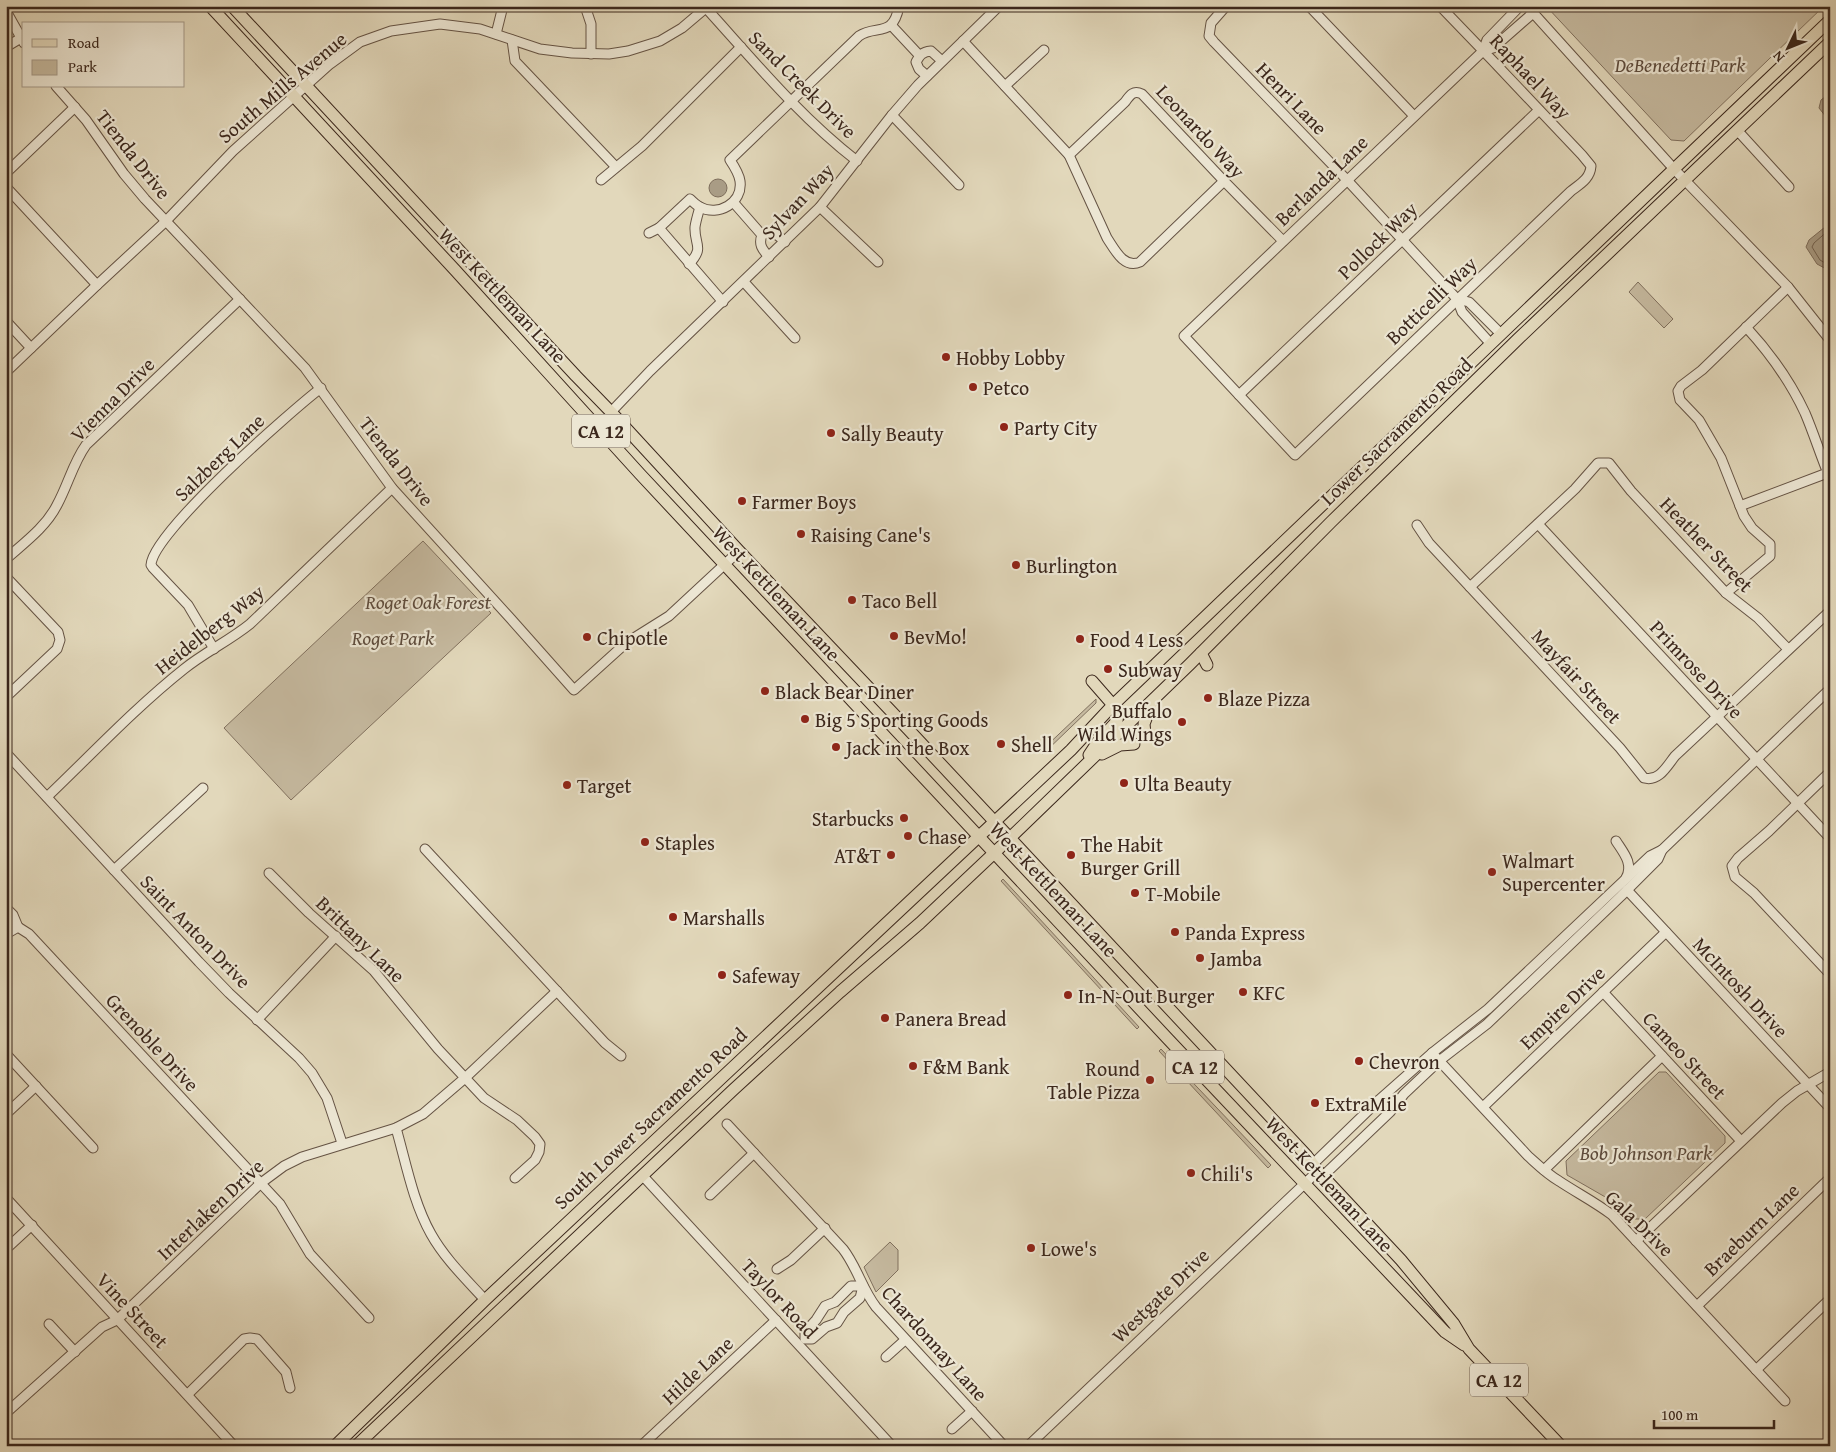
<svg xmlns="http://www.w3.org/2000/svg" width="1836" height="1452" font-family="'Gentium Book Plus',serif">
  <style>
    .green { fill: #c6baa0; stroke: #80705e }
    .water { fill: #a99c85; stroke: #7d6d5b }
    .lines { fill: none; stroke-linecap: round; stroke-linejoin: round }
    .shore { stroke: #726250; stroke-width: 1 }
    .minor-casing { stroke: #655344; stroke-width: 11 }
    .major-casing { stroke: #3b271c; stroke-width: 13 }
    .minor { stroke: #ece6d3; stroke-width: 9 }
    .major { stroke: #e2d8bb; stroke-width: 11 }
    .poi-dot { fill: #8f2418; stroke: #ece6d3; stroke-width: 2 }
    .labels { text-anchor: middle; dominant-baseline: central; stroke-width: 4.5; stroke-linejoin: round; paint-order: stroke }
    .shield { fill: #ece6d3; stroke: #706053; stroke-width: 1 }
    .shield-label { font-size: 19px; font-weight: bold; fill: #3b271c }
    .park-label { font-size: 20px; font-style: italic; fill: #5e4c3d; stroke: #ece6d3 }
    .street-label { font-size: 20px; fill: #3b271c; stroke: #ece6d3 }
    .poi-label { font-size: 20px; fill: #3b271c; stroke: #ece6d3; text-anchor: start }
  </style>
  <rect width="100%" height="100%" fill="#e2d8bb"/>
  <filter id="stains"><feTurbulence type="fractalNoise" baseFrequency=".004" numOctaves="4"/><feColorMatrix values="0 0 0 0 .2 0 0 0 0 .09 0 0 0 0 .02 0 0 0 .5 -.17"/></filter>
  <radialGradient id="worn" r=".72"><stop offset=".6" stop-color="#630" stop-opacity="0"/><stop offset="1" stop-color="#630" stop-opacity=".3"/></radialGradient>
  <g class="green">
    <polygon points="1546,6 1824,6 1684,141 1671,140"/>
    <polygon points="1638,282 1673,319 1664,328 1629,292"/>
    <polygon points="423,541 491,613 291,800 224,728"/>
    <polygon points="1096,699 1096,703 1043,754 1040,752"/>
    <polygon points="1003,879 1139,1027 1137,1029 1001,881"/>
    <polygon points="1161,1049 1271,1165 1268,1168 1159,1051"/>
    <polygon points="1659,1072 1666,1072 1725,1136 1725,1143 1645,1219 1630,1219 1607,1198 1567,1175 1566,1161"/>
    <polygon points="890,1242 898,1250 898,1270 876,1292 864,1267"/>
  </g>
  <g class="water">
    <polygon points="1830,93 1830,122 1819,108 1821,100"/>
    <circle cx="718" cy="188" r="9"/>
    <polygon points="1830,223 1830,271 1817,264 1806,247 1809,240"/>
  </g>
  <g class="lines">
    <polyline class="shore" points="1830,229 1814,243 1812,247 1820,260 1830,266"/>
    <g class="minor-casing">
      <g id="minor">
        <polyline points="585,6 591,24 591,54"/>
        <polyline points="1226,6 1211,23 1209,36 1214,42 1347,180 1457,299 1462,312 1491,344"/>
        <polyline points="1309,6 1414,116"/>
        <path d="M1440 6 1492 60 1582 155 1591 166C1590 179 1580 184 1571 191L1295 455 1184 336 1483 51 1493 48 1533 13"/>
        <polyline points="1527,6 1674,169 1788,287 1830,340"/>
        <path d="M706 8C754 61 800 117 857 161"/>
        <polyline points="6,11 24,43"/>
        <polyline points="891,25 919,55"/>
        <polyline points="496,34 503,6"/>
        <polyline points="512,40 515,61 616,167"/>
        <path d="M963 41 1069 155 1107 238C1115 250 1124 269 1140 262L1224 181"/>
        <polyline points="6,47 21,38"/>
        <polyline points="1483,51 1487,40 1520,6"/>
        <path d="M927 76 919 69 916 62C920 55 922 52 931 51L942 61"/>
        <polyline points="56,86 86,120 124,174 145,199 305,368 392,488 511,619 574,690 626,643 669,616 739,551"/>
        <polyline points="1005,86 1044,50"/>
        <polyline points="892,115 959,185"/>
        <polyline points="1737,130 1789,187"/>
        <path d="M1069 155 1125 102C1130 95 1133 90 1142 94L1224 181 1283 241"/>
        <polyline points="6,173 75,107"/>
        <polyline points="601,180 642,146 741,47"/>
        <polyline points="6,187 97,285"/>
        <path d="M734 203 762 235C758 245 763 250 769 257"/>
        <polyline points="820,207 878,262"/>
        <polyline points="659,228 723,302"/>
        <path d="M649 233 659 228 690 199C693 202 696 205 700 207 718 217 743 203 740 181 739 174 734 166 730 160L859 36C876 24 893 39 899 6"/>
        <path d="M762 235C772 229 778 235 785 242"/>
        <path d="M689 264C705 247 694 245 695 227 696 220 698 214 700 207"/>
        <polyline points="744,282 795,338"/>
        <polyline points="1457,299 1469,302 1501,334"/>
        <polyline points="6,321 31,348"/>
        <path d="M1746 327C1770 353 1790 381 1805 413 1814 434 1821 457 1830 478"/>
        <polyline points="6,372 97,285 165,222 233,151 330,64 360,42 391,31 440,24 480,29 540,49 572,53 609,54 628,51 660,41 682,28 708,6"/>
        <polyline points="1239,395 1539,110"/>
        <polyline points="611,412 650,371 820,207 892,115 918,85 999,6"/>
        <polyline points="1740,506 1830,472"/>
        <polyline points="1538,524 1830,838"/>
        <path d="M1417 525 1429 543 1620 748 1644 778C1659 782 1667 766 1675 756L1830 611"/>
        <path d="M6 559C24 543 46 527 57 505 68 485 73 463 86 445L240 299"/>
        <polyline points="6,577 58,632 60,640 57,649 6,697"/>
        <polyline points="1470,587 1575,489 1598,463 1609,463 1631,491 1726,593 1758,618 1788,649"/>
        <polyline points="1726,593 1770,556 1770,544 1752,528 1744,516 1721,458 1699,420 1680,400 1678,391 1681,386 1702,370 1788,287"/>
        <path d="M214 649 188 605 153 568 151 565C152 533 291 411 321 388"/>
        <polyline points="6,753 199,962 229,993 299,1058 312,1073 327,1098 342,1143"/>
        <polyline points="1830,772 1769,831 1738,858 1732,866 1735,877 1754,893 1830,974"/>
        <path d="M47 797C92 754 135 708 184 669 205 652 229 641 250 624L392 488"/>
        <path d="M1616 841C1623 852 1634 864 1626 878"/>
        <polyline points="425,849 605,1043 621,1056"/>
        <polyline points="114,870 203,788"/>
        <polyline points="269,873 309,913 374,971 438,1049 484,1098 517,1120 535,1137 540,1144 539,1152 535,1160 515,1178"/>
        <polyline points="1627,890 1830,1108"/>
        <polyline points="6,908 13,915 18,927"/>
        <polyline points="18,927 29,934 280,1204 310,1254 369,1318"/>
        <polyline points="6,934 18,927"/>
        <polyline points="1603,992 1741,1141"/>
        <polyline points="257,1020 336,936"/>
        <path d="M1432 1053 1528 1156C1538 1165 1547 1174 1559 1181 1577 1193 1595 1202 1612 1215L1785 1401"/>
        <polyline points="6,1054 93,1148"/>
        <polyline points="1483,1107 1666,932"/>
        <polyline points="6,1114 36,1086"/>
        <path d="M727 1124 843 1249C857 1267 862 1289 876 1307L1004 1446"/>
        <path d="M396 1128C406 1163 413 1202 431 1234 445 1259 466 1279 485 1300"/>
        <polyline points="1313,1164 1380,1099 1432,1053 1488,1009 1650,856 1662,850"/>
        <polyline points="1544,1170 1662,1056"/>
        <polyline points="642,1175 892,1446"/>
        <polyline points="1323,1176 1390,1112 1404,1094 1439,1061 1487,1024 1621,896 1658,859 1662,850 1830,689"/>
        <polyline points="710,1195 754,1153"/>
        <polyline points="6,1198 234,1446"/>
        <polyline points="1636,1241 1782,1103 1797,1091 1830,1072"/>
        <polyline points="6,1249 32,1225"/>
        <polyline points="777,1269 791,1260 825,1228"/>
        <polygon points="851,1286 863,1286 860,1298 844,1312 837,1323 826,1327 812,1339 805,1339 805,1332 816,1320 825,1306 835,1302"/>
        <polyline points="1697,1306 1830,1178"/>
        <polyline points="49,1324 75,1352"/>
        <polyline points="886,1357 905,1340"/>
        <polyline points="1756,1370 1830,1299"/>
        <polyline points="188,1394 244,1339 250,1338 257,1339 286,1372 290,1388"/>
        <polyline points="6,1413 102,1327 117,1320 261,1183 284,1166 302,1157 396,1128 423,1114 465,1078 557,991"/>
        <polyline points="952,1429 972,1411"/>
        <polyline points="641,1446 776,1320"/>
        <polyline points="1028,1446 1318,1171"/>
      </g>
    </g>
    <g class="major-casing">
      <g id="major">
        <polyline points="210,6 455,270 640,474 1168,1039 1445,1332 1464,1345"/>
        <polyline points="232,6 576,376 611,412 739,551 907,728 1307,1156 1318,1171 1401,1260 1454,1324 1469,1349 1561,1446"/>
        <polyline points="1201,653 1207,665"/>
        <polyline points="1145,734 1144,724 1151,705"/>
        <polyline points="1102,754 1120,745 1134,744"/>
        <polyline points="1089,755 1097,743 1117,721 1118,714 1113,705 1092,681"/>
        <polyline points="335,1446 485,1300 1071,750 1113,705 1250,574 1830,20"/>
        <polyline points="356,1446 733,1090 840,992 920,923 1010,838 1190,664 1331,522 1518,339 1830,42"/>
      </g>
    </g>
    <use href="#minor" class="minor"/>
    <use href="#major" class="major"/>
  </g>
  <g class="poi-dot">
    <circle cx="946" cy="357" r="5"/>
    <circle cx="973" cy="387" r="5"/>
    <circle cx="1004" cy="427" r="5"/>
    <circle cx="831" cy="433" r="5"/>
    <circle cx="742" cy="501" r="5"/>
    <circle cx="801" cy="534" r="5"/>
    <circle cx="1016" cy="565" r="5"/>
    <circle cx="852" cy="600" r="5"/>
    <circle cx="894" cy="636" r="5"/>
    <circle cx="587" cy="637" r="5"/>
    <circle cx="1080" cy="639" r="5"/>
    <circle cx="1108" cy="669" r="5"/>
    <circle cx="765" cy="691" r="5"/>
    <circle cx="1208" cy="698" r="5"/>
    <circle cx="805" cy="719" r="5"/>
    <circle cx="1182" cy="722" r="5"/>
    <circle cx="1001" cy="744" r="5"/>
    <circle cx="836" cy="747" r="5"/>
    <circle cx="1124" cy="783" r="5"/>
    <circle cx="567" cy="785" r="5"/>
    <circle cx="904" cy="818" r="5"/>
    <circle cx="908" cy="836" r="5"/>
    <circle cx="645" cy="842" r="5"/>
    <circle cx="891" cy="855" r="5"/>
    <circle cx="1071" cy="855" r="5"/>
    <circle cx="1492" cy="872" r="5"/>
    <circle cx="1135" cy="893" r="5"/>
    <circle cx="673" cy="917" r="5"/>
    <circle cx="1175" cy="932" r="5"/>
    <circle cx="1200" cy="958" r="5"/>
    <circle cx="722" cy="975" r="5"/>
    <circle cx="1243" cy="992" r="5"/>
    <circle cx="1068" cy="995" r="5"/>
    <circle cx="885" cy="1018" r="5"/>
    <circle cx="1359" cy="1061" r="5"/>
    <circle cx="913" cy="1066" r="5"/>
    <circle cx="1150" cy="1080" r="5"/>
    <circle cx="1315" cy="1103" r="5"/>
    <circle cx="1191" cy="1173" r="5"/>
    <circle cx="1031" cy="1248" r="5"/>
  </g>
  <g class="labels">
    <g class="shield">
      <rect x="572" y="414.5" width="58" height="33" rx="4"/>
      <rect x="1166" y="1050.5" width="58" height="33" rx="4"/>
      <rect x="1470" y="1363.5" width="58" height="33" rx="4"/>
    </g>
    <g class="shield-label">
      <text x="601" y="431">CA 12</text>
      <text x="1195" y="1067">CA 12</text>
      <text x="1499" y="1380">CA 12</text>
    </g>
    <g class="park-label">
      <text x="1680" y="64">DeBenedetti Park</text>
      <text x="428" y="601">Roget Oak Forest</text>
      <text x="393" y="637">Roget Park</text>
      <text x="1646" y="1152">Bob Johnson Park</text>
    </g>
    <g class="street-label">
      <text transform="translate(1531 76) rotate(47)">Raphael Way</text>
      <text transform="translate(803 84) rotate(45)">Sand Creek Drive</text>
      <text transform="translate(282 87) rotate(-40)">South Mills Avenue</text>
      <text transform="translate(1292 98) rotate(46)">Henri Lane</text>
      <text transform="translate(1201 131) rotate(47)">Leonardo Way</text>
      <text transform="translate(134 154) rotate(52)">Tienda Drive</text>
      <text transform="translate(1321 180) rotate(-44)">Berlanda Lane</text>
      <text transform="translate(797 201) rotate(-47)">Sylvan Way</text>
      <text transform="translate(1377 240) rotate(-44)">Pollock Way</text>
      <text transform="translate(503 295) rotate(47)">West Kettleman Lane</text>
      <text transform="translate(1431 300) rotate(-44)">Botticelli Way</text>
      <text transform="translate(112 399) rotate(-45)">Vienna Drive</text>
      <text transform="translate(1396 431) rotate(-44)">Lower Sacramento Road</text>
      <text transform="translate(219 457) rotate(-44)">Salzberg Lane</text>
      <text transform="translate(397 461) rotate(52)">Tienda Drive</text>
      <text transform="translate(1707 544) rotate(46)">Heather Street</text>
      <text transform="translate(777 593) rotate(47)">West Kettleman Lane</text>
      <text transform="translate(209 629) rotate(-38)">Heidelberg Way</text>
      <text transform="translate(1697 669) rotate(47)">Primrose Drive</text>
      <text transform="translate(1577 676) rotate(47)">Mayfair Street</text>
      <text transform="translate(1054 889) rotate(47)">West Kettleman Lane</text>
      <text transform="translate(196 931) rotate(46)">Saint Anton Drive</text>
      <text transform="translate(361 939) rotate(44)">Brittany Lane</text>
      <text transform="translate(1741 987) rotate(47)">McIntosh Drive</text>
      <text transform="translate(1562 1007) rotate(-44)">Empire Drive</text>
      <text transform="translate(153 1042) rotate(47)">Grenoble Drive</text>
      <text transform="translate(1685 1055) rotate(47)">Cameo Street</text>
      <text transform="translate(650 1118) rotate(-43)">South Lower Sacramento Road</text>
      <text transform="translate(1330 1184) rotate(47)">West Kettleman Lane</text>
      <text transform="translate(210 1209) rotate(-43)">Interlaken Drive</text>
      <text transform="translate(1640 1223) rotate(44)">Gala Drive</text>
      <text transform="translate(1751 1229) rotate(-44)">Braeburn Lane</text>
      <text transform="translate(1160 1295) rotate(-44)">Westgate Drive</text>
      <text transform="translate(780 1298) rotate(47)">Taylor Road</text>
      <text transform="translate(133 1310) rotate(47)">Vine Street</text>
      <text transform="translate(935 1343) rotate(48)">Chardonnay Lane</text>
      <text transform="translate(697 1370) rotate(-43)">Hilde Lane</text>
    </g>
    <g class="poi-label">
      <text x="956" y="357">Hobby Lobby</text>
      <text x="983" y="387">Petco</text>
      <text x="1014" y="427">Party City</text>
      <text x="841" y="433">Sally Beauty</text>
      <text x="752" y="501">Farmer Boys</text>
      <text x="811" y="534">Raising Cane's</text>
      <text x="1026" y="565">Burlington</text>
      <text x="862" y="600">Taco Bell</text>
      <text x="904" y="636">BevMo!</text>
      <text x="597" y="637">Chipotle</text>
      <text x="1090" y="639">Food 4 Less</text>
      <text x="1118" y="669">Subway</text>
      <text x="775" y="691">Black Bear Diner</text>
      <text x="1218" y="698">Blaze Pizza</text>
      <text x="1172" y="710" text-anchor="end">Buffalo<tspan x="1172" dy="23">Wild Wings</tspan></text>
      <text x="815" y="719">Big 5 Sporting Goods</text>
      <text x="1011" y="744">Shell</text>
      <text x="846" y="747">Jack in the Box</text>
      <text x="1134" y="783">Ulta Beauty</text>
      <text x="577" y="785">Target</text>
      <text x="894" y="818" text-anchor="end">Starbucks</text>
      <text x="918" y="836">Chase</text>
      <text x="655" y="842">Staples</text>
      <text x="1081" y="844">The Habit<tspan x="1081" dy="23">Burger Grill</tspan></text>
      <text x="881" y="855" text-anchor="end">AT&amp;T</text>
      <text x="1502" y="860">Walmart<tspan x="1502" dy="23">Supercenter</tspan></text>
      <text x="1145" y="893">T-Mobile</text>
      <text x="683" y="917">Marshalls</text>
      <text x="1185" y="932">Panda Express</text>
      <text x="1210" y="958">Jamba</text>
      <text x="732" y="975">Safeway</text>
      <text x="1253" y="992">KFC</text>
      <text x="1078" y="995">In-N-Out Burger</text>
      <text x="895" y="1018">Panera Bread</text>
      <text x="1369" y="1061">Chevron</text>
      <text x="923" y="1066">F&amp;M Bank</text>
      <text x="1140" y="1068" text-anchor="end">Round<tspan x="1140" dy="23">Table Pizza</tspan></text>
      <text x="1325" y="1103">ExtraMile</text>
      <text x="1201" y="1173">Chili's</text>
      <text x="1041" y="1248">Lowe's</text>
    </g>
  </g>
  <rect width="1836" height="1452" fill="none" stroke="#e2d8bb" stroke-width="25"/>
  <rect x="8" y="8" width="1821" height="1437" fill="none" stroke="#3b271c" stroke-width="2.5"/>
  <rect x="12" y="12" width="1811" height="1427" fill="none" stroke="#3b271c"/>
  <rect x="22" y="22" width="162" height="65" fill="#ece6d3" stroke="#a59a8a"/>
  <rect x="32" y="39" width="25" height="8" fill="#e2d8bb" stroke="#a59a8a"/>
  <text x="68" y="48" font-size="15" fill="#3b271c">Road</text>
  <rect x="32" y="60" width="25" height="15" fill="#c6baa0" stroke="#a59a8a"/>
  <text x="68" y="72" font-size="15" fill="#3b271c">Park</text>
  <g transform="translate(1788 48) rotate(227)" stroke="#ece6d3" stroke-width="4" paint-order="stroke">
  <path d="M0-4L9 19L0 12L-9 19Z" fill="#3b271c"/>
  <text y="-8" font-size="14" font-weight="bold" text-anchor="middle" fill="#3b271c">N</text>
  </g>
  <path d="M1654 1420v8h120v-8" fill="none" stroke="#3b271c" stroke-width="2.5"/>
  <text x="1661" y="1420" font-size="15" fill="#3b271c" stroke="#ece6d3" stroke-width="4" paint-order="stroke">100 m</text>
  <rect width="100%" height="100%" filter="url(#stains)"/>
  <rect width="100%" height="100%" fill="url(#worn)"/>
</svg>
